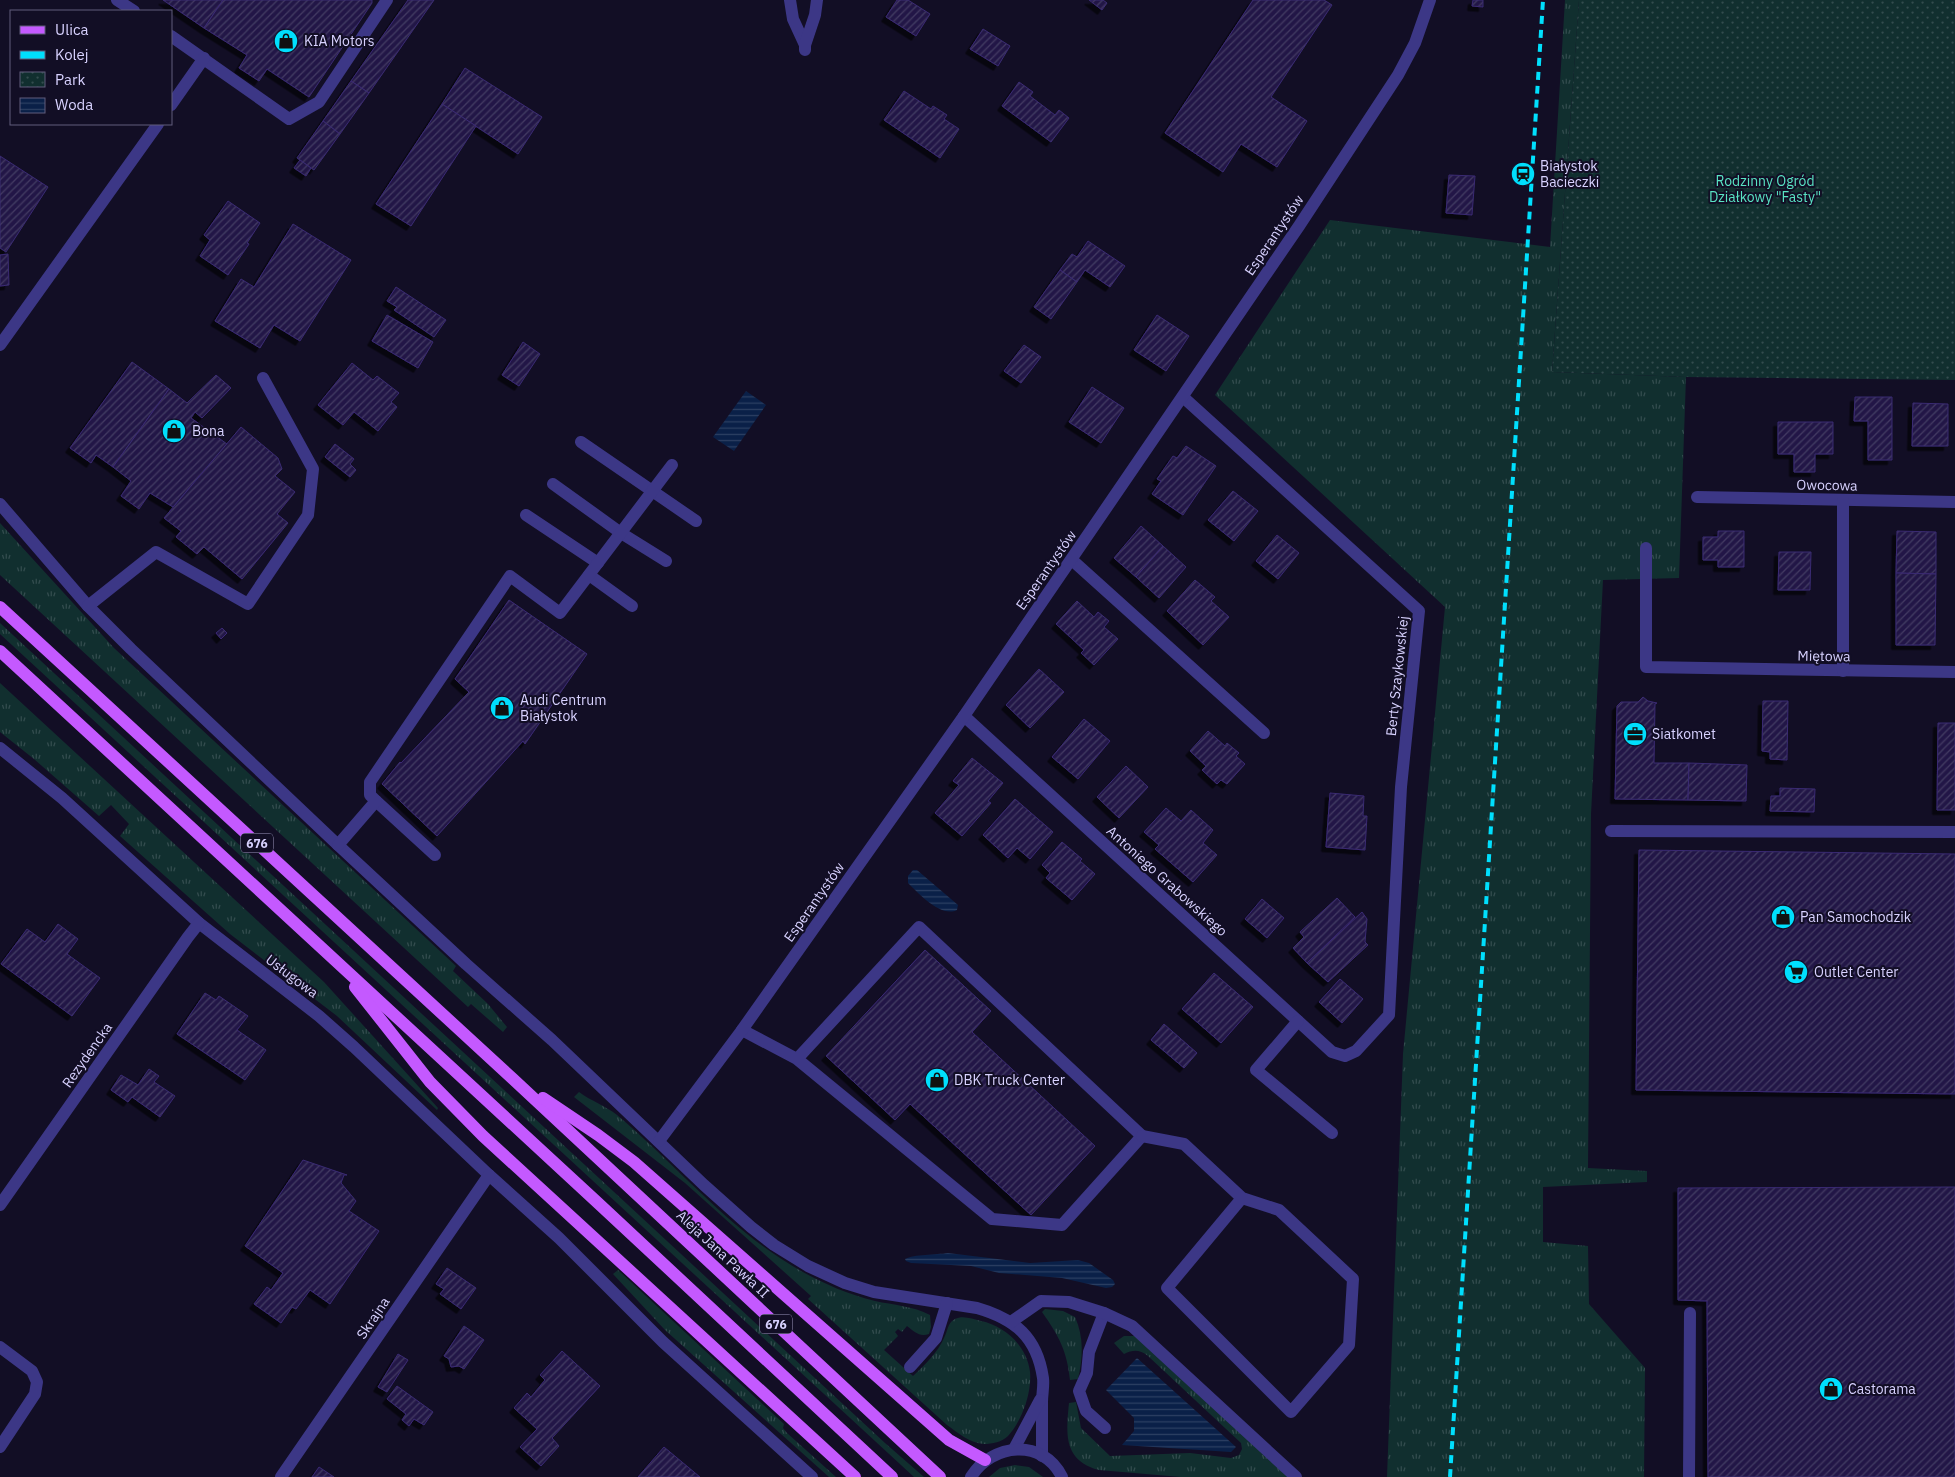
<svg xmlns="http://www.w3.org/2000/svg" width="1955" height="1477" font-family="'IBM Plex Sans',sans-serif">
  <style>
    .grass { fill: url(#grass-tufts) }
    .park { fill: url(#park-dots) }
    .water { fill: url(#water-rules) }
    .building { fill: url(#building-hatch); stroke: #3a2a73; filter: url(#shadow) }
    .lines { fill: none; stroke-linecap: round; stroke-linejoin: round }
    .minor { stroke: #3c3786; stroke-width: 12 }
    .major { stroke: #c459ff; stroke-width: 12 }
    .rail { stroke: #00dffd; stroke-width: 4; stroke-dasharray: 8 6; stroke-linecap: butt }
    .labels { text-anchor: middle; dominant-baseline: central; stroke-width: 4; stroke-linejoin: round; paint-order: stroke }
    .shield { fill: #120e25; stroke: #9d97be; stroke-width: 1 }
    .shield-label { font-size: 12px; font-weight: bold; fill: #d8d2ff }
    .poi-label { font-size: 14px; fill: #d8d2ff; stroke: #120e25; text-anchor: start }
    .park-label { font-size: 14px; fill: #59e3c3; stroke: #120e25 }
    .street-label { font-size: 14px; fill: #d8d2ff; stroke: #120e25 }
  </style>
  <defs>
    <pattern id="grass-tufts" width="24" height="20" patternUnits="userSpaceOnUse" patternTransform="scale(1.25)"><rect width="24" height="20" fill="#112f2f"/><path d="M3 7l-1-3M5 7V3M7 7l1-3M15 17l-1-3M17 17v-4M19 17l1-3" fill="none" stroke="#334c4e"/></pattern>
    <pattern id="park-dots" width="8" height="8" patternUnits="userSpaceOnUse" patternTransform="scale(1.25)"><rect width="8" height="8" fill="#112f2f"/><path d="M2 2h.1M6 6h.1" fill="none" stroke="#334c4e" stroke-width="1.8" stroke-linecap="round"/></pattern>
    <pattern id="water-rules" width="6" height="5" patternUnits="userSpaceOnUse" patternTransform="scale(1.25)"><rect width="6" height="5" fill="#0a2048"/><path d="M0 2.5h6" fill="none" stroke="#2d4063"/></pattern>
    <pattern id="building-hatch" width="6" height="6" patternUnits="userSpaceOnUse" patternTransform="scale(1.25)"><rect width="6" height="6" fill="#231947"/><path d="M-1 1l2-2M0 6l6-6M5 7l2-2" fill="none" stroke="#423a63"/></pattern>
    <filter id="shadow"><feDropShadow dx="-4.5" dy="4.5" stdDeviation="0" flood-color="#0009"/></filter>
  </defs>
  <rect width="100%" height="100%" fill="#120e25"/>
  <g class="grass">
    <polygon points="1565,0 1579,0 1552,372 1686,377 1679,578 1603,580 1591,814 1588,1168 1647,1171 1647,1182 1543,1187 1543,1242 1588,1246 1589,1304 1645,1368 1644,1477 1387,1477 1403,1054 1445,607 1215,395 1330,220 1550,247"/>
    <polygon points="0,523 114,648 456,966 453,971 488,1004 507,1027 503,1032 471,1004 468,1007 0,575"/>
    <polygon points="0,623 885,1443 924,1477 914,1477 0,634"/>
    <polygon points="0,683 324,982 438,1108 437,1110 337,1016 230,934 120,836 129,824 111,805 99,816 34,759 0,732"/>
    <path d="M579 1092C591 1101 606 1106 617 1115 679 1167 731 1232 801 1271 824 1284 850 1295 875 1301 893 1305 913 1306 930 1315L931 1327 929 1334C919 1337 915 1332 907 1326L902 1332 898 1329 895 1332 898 1336 884 1350 913 1376C924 1366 938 1352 944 1338 948 1331 947 1323 955 1319 963 1315 972 1319 981 1321 1005 1326 1027 1346 1030 1372 1032 1392 1022 1421 1008 1436 1002 1442 992 1444 984 1444 970 1443 958 1433 947 1425L808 1299 811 1296 685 1183 574 1097Z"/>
    <polygon points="618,1270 784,1424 783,1428 787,1433 836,1477 829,1477 665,1330 613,1274"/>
    <path d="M1045 1309 1063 1311 1075 1317C1084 1337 1083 1358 1078 1379L1070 1380C1067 1351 1059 1336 1042 1312Z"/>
    <path d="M1124 1336H1135L1289 1477H1181L1099 1470C1063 1460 1066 1434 1069 1403L1076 1402 1081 1428 1110 1456 1190 1453 1231 1458 1239 1455 1242 1449 1241 1443 1148 1356C1139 1349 1133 1350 1124 1354L1114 1343Z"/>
    <polygon points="1015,1465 1029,1467 1043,1477 989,1477 1000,1468"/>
  </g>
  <polygon class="park" points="1579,0 1955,0 1955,380 1686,377 1552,372"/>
  <g class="water">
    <polygon points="746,391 766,405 734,451 713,437"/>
    <path d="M913 870H917L958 905 957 910C941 918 918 893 908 883V876Z"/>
    <path d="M948 1253 1030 1263 1078 1260 1089 1263 1113 1280 1115 1284 1112 1287 1106 1288 1062 1278 999 1273 971 1266 911 1263 906 1261 905 1259C914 1254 936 1255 948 1253Z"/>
    <polygon points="1137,1358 1236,1447 1231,1452 1122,1445 1134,1431 1134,1418 1106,1390"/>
  </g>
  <g class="building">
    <polygon points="163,0 223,0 204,28"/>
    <polygon points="223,0 372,0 372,3 309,97 267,69 259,81 239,68 247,55 204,28"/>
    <polygon points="408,0 434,0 369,93 351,81"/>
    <polygon points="897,0 908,0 930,14 916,36 886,17"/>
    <polygon points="1089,0 1103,0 1107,3 1102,10"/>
    <polygon points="1253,0 1324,0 1332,5 1271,97 1307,121 1277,167 1241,144 1223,172 1165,133"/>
    <polygon points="1473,0 1483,0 1483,7 1472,6"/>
    <polygon points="983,29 1010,46 998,66 970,49"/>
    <polygon points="465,68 542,117 518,154 442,104"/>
    <polygon points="351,81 369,93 340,134 323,121"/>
    <polygon points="1019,82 1033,92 1030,96 1055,115 1059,110 1069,118 1051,142 1002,106"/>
    <polygon points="904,91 931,109 933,106 947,115 944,119 959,129 940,158 884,120"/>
    <polygon points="442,104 476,126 411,226 376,204"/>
    <polygon points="323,121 340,134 314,170 297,158"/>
    <polygon points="0,156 48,187 6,252 0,248"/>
    <polygon points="300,160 311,168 306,176 294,168"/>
    <polygon points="1449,175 1475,176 1472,215 1446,213"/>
    <polygon points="228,201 260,223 247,243 249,244 228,275 200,256 210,240 204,235"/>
    <polygon points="293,224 351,260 300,341 274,325 260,348 215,321 241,279 254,287"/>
    <polygon points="1088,241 1125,266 1110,287 1085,270 1077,282 1060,270 1072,254 1077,257"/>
    <polygon points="8,254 9,285 0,286 0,255"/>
    <polygon points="1060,270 1077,282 1051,319 1034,307"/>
    <polygon points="396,287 446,320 434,337 394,310 397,307 387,301"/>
    <polygon points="387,315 433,342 418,368 372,341"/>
    <polygon points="1157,315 1189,336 1166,371 1134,350"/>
    <polygon points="523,342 540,354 519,386 502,375"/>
    <polygon points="1024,345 1041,357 1021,383 1004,371"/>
    <polygon points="132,362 169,389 113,467 96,455 91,463 70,448"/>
    <polygon points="352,363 373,380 377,376 399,393 391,402 397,407 378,431 354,412 343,425 318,405"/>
    <polygon points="216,375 231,388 202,418 195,412 191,418 227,444 173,507 150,493 139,509 121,496 131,481 113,467 169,389 187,403"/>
    <polygon points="1092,387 1124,408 1101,443 1069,422"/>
    <polygon points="1855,397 1892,397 1892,460 1868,460 1868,421 1854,421"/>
    <polygon points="1913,403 1948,404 1948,446 1912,446"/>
    <polygon points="1778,422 1833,422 1833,454 1815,454 1815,472 1794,472 1794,454 1778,454"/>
    <polygon points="241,427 278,458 282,469 275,476 295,492 277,514 288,523 242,579 204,547 197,554 176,537 181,531 164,518"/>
    <polygon points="335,444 354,459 350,464 356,470 350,477 325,457"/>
    <polygon points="1186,446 1216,466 1183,515 1152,494 1161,481 1157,479 1173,456 1177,458"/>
    <polygon points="1233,491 1258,511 1234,541 1208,520"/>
    <polygon points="1141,526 1163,546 1136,577 1114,558"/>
    <polygon points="1718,531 1744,531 1744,567 1718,567 1718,560 1703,560 1703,537 1718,537"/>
    <polygon points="1897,531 1936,532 1936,574 1896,573"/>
    <polygon points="1277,535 1299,553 1278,579 1256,561"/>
    <polygon points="1163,546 1186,567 1159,598 1136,577"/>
    <polygon points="1779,552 1811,552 1810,590 1778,590"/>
    <polygon points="1896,573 1936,574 1935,645 1896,645"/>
    <polygon points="1195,580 1215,597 1211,601 1229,617 1203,645 1167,611"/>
    <polygon points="509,600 587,654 525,744 523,741 437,836 382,784 400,762 401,763 469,692 455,679"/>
    <polygon points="1077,601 1094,617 1098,612 1109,621 1104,627 1118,639 1094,665 1081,653 1084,650 1056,624"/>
    <polygon points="222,628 227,633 221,639 216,633"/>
    <polygon points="1039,669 1064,692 1030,728 1006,705"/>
    <polygon points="1643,697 1648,701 1657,703 1655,704 1654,763 1689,763 1688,800 1615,799 1617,706 1621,702 1638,702"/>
    <polygon points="1763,701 1788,701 1787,760 1770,759 1770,752 1762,751"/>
    <polygon points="1084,719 1110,741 1078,779 1052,757"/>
    <polygon points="1938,723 1955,723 1955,810 1937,810"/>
    <polygon points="1208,731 1225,746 1227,743 1239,753 1236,756 1245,764 1227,784 1221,780 1217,784 1202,770 1206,766 1190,751"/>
    <polygon points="972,758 1003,783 988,801 991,803 962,836 935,813 959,785 953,781"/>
    <polygon points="1689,763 1747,765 1746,801 1688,800"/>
    <polygon points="1126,766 1148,787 1119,818 1097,797"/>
    <polygon points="1780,788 1815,789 1814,812 1770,811 1771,796 1780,796"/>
    <polygon points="1330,793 1364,796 1363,816 1367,816 1365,850 1326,847"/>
    <polygon points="1015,799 1053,832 1030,859 1017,848 1008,858 983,835"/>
    <polygon points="1166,808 1181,821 1191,810 1213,830 1203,843 1217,855 1193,882 1155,849 1159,845 1144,832"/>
    <polygon points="1062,842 1082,859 1080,861 1095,874 1072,900 1046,878 1050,873 1042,865"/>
    <polygon points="1639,850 1955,854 1955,1094 1636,1090"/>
    <polygon points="1337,898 1355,917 1307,963 1293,948 1304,937 1300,932"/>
    <polygon points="1262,899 1284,918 1267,938 1245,919"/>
    <polygon points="1362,912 1367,919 1365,942 1368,945 1328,982 1307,963"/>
    <polygon points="58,924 78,939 67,954 100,978 72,1016 1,964 27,929 45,942"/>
    <polygon points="925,950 991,1011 972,1032 1095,1146 1031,1215 910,1104 895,1120 826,1056"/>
    <polygon points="1214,973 1253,1007 1221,1043 1182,1009"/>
    <polygon points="1340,979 1363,999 1342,1023 1319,1002"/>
    <polygon points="205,993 216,1000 219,996 248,1016 237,1030 266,1050 245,1080 177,1034"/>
    <polygon points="1164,1024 1197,1053 1184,1068 1151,1040"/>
    <polygon points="149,1069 159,1076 154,1082 175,1096 160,1117 132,1097 128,1102 111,1090 121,1075 138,1085"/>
    <polygon points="303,1160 347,1175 344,1175 341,1183 356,1201 349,1211 379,1231 330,1304 310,1290 296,1309 292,1307 281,1323 254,1304 267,1287 271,1290 283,1273 245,1246"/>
    <polygon points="1955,1187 1955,1477 1708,1477 1707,1301 1678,1300 1678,1188"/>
    <polygon points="447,1268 476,1288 461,1309 440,1294 444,1289 436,1284"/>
    <polygon points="464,1326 484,1340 464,1369 459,1366 451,1367 449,1359 444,1356"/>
    <polygon points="562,1351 600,1386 552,1438 559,1446 541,1466 520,1447 537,1429 514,1408 527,1393 531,1397 545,1380 540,1375"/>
    <polygon points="398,1354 408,1360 387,1392 378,1387"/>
    <polygon points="397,1386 433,1412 424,1425 414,1419 409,1426 402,1420 406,1414 387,1399"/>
    <polygon points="664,1447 700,1477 638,1477"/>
    <polygon points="319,1467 334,1477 312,1477"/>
  </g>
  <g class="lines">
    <g class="minor">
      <polyline points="117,0 134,11"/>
      <polyline points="790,0 793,19 805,45"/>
      <polyline points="171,36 289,119 319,102 387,0"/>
      <polyline points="805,50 805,45 815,15 817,0"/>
      <polyline points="171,105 204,58"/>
      <polyline points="0,345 158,124"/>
      <polyline points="581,442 696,521"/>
      <polyline points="553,484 621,533 666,561"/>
      <polyline points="1697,497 1955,502"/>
      <path d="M0 504 88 606 131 649 338 845 466 964 552 1040 704 1185 751 1227 774 1245 808 1266 845 1283 874 1292 977 1308C1015 1319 1037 1337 1043 1378 1044 1386 1042 1394 1042 1402 1042 1420 1042 1438 1042 1456"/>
      <polyline points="526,515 598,563"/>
      <polyline points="1646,548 1646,667 1955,672"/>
      <polyline points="1072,560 1264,733"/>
      <polyline points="589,575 632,606"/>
      <polyline points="88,606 156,552 248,604 308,515 313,469 263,378"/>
      <polyline points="1843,671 1843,500"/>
      <polyline points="964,716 1332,1052 1345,1056 1356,1051 1389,1015 1401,787 1419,611 1183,397"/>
      <polyline points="0,748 62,798 199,923 319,1016 354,1047 489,1175 559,1238 663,1342 812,1477"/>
      <polyline points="376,801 435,855"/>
      <polyline points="1611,831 1955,832"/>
      <polyline points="338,845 376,801 370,795 370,782 510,576 560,613 672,465"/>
      <polyline points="1298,1021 1256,1070 1332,1133"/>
      <polyline points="742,1030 797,1059 992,1219 1062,1225 1142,1136 919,927 797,1059"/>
      <polyline points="1142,1136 1184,1144 1242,1198 1167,1288 1291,1412 1349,1345 1353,1279 1279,1210 1242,1198"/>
      <polyline points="659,1141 742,1030 964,716 1299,226 1398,75 1415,43 1430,0"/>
      <polyline points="0,1205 188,937 199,923"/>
      <polyline points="1104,1313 1089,1352 1087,1373 1079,1391 1086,1411 1105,1428"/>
      <polyline points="1011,1322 1041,1301 1069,1302 1104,1313 1132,1326 1296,1477"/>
      <polyline points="0,1347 32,1371 37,1382 35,1394 0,1447"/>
      <polyline points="910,1367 936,1338 947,1303"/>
      <polyline points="1014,1449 1040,1400"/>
      <polyline points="281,1477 489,1175"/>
      <path d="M971 1477C992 1443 1043 1438 1062 1477"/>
      <polyline points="1689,1477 1690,1313"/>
    </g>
    <g class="major">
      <polyline points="0,607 513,1079 940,1477"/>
      <polyline points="0,651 598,1203 892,1477"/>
      <polyline points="355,987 430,1082 483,1136 855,1477"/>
      <polyline points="543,1098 598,1135 634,1162 949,1440 985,1460"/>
    </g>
    <polyline class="rail" points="1450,1477 1543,0"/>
  </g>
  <defs>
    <g id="shop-disc" transform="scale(1.25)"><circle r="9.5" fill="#00dffd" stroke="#120e25"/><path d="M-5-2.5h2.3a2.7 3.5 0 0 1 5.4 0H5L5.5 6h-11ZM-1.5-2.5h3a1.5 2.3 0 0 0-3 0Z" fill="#111"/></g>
    <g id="station-disc" transform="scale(1.25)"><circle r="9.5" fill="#00dffd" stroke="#120e25"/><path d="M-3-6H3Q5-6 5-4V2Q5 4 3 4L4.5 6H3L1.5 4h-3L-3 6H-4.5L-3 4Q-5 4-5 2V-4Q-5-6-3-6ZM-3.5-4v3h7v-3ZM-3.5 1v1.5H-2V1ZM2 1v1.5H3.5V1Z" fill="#111"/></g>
    <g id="office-disc" transform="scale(1.25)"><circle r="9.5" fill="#00dffd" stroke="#120e25"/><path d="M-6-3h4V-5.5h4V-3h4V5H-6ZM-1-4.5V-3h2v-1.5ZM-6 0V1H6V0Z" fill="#111"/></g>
    <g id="supermarket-disc" transform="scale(1.25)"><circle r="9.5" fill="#00dffd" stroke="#120e25"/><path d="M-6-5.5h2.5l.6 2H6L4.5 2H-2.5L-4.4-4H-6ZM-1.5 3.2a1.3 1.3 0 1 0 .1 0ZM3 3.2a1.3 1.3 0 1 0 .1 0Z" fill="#111"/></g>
  </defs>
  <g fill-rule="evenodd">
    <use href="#shop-disc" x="286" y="41"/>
    <use href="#station-disc" x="1523" y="174"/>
    <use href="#shop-disc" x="174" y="431"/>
    <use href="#shop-disc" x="502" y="708"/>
    <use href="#office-disc" x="1635" y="734"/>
    <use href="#shop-disc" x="1783" y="917"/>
    <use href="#supermarket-disc" x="1796" y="972"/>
    <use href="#shop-disc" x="937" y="1080"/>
    <use href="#shop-disc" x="1831" y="1389"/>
  </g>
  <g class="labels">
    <g class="shield">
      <rect x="241" y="833.5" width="32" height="19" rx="4"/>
      <rect x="760" y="1314.5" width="32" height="19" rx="4"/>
    </g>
    <g class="shield-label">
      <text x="257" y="843">676</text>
      <text x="776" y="1324">676</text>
    </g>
    <g class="poi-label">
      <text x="304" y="41">KIA Motors</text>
      <text x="1540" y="166">Białystok<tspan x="1540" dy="16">Bacieczki</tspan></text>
      <text x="192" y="431">Bona</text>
      <text x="520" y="700">Audi Centrum<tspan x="520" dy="16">Białystok</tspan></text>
      <text x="1652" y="734">Siatkomet</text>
      <text x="1800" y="917">Pan Samochodzik</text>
      <text x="1814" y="972">Outlet Center</text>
      <text x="954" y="1080">DBK Truck Center</text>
      <text x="1848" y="1389">Castorama</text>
    </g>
    <g class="park-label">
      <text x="1765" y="181">Rodzinny Ogród<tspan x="1765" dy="16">Działkowy "Fasty"</tspan></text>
    </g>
    <g class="street-label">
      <text transform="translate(1274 235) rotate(-56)">Esperantystów</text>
      <text transform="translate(1827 485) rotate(1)">Owocowa</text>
      <text transform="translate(1046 570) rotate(-55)">Esperantystów</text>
      <text transform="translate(1824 656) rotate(1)">Miętowa</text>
      <text transform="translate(1397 676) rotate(-84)">Berty Szaykowskiej</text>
      <text transform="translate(1167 881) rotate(42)">Antoniego Grabowskiego</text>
      <text transform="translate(814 902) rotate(-55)">Esperantystów</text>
      <text transform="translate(292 976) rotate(37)">Usługowa</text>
      <text transform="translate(87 1055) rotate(-55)">Rezydencka</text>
      <text transform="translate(723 1254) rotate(43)">Aleja Jana Pawła II</text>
      <text transform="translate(373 1318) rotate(-56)">Skrajna</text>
    </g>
  </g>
  <rect x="10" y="10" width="162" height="115" fill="#120e25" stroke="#615c7c"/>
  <rect x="20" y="26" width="25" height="8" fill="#c459ff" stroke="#615c7c"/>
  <text x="55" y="35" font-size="15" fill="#d8d2ff">Ulica</text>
  <rect x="20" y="51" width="25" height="8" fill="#00dffd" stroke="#615c7c"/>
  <text x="55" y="60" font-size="15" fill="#d8d2ff">Kolej</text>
  <rect x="20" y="72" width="25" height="15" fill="url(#park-dots)" stroke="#615c7c"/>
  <text x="55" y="85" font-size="15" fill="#d8d2ff">Park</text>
  <rect x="20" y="98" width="25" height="15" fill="url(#water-rules)" stroke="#615c7c"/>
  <text x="55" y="110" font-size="15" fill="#d8d2ff">Woda</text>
</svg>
